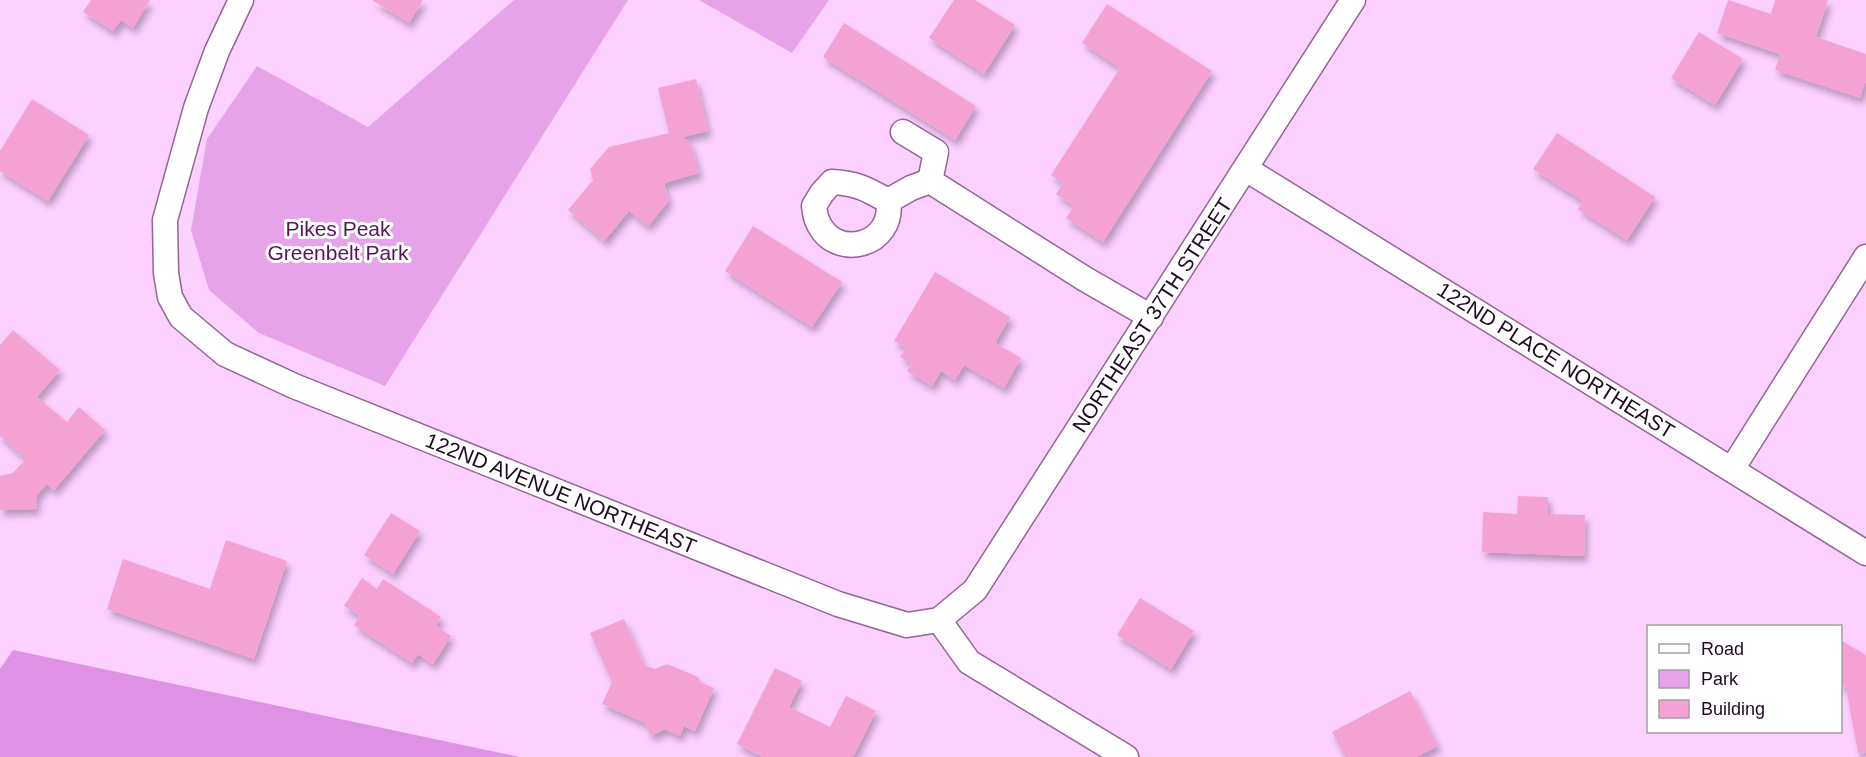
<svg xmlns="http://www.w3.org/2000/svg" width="1866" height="757" font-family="Arial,sans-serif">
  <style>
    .green { fill: #e6a3ea }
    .forest { fill: #df92e5 }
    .building { fill: #f4a2d1; filter: url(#shadow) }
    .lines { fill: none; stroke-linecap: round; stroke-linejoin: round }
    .minor-casing { stroke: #956398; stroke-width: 27 }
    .minor { stroke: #fff; stroke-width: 24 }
    .labels { text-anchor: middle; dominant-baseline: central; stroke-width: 6; stroke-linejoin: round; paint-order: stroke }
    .park-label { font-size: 21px; fill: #58135e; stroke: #fff }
    .street-label { font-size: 21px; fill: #1e0b20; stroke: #fff }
  </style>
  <defs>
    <filter id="shadow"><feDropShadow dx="3.5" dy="6" stdDeviation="3" flood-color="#0004"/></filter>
  </defs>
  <rect width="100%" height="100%" fill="#fcd0ff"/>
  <g class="green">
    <polygon points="514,0 628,0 385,386 259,333 209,290 191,230 207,139 257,66 368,127"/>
    <polygon points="699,0 829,0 792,53"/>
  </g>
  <polygon class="forest" points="13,650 520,757 0,757 0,669"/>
  <g class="building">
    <polygon points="91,0 150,0 133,28 121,20 113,31 83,12"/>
    <polygon points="372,0 423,0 409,23"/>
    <polygon points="954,0 975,0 1015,25 984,74 929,38"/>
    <polygon points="1728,0 1771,14 1775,0 1828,0 1816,37 1866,54 1866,80 1860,98 1775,70 1780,54 1717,33"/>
    <polygon points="1107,4 1212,71 1103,242 1066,218 1074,206 1056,194 1063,183 1051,175 1120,68 1082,43"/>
    <polygon points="844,23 976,106 955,140 823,57"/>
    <polygon points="1699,32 1743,59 1715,105 1671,78"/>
    <polygon points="696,79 708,131 683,137 691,144 699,173 664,183 669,201 648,226 629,211 604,241 568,210 593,180 590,169 609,147 669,133 658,88"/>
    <polygon points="32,99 89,135 48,201 0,171 0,151"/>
    <polygon points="1557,133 1655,197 1627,240 1578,209 1583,201 1533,169"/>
    <polygon points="753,226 842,282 812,327 725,271"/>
    <polygon points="935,272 1010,317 995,343 1021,358 1004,388 964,365 955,380 941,371 932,386 907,371 912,363 900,357 906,348 894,341"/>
    <polygon points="13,330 60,370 37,397 67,422 79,407 105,430 54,490 47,484 37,495 36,509 0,510 0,476 13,473 26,459 0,436 0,345"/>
    <polygon points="1518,496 1548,497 1548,514 1585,515 1584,556 1482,552 1483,512 1517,514"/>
    <polygon points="391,513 420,531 393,574 364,555"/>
    <polygon points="226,540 287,561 254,659 107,609 123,559 210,589"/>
    <polygon points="362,578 377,589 383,579 441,617 436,626 451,636 433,664 418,654 412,663 354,625 360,616 344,606"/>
    <polygon points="1140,598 1194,631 1171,669 1117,635"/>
    <polygon points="624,619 644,665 655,669 667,664 698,677 700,682 714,688 695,731 684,726 680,736 665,729 651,736 645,723 602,704 612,682 590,633"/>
    <polygon points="1840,640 1866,655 1866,752 1858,753 1846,688 1840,684"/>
    <polygon points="775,668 802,681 789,707 830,727 846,696 876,711 853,757 763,757 737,744"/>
    <polygon points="1410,691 1438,746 1416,757 1345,757 1332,732"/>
  </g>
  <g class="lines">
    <g class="minor-casing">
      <g id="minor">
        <polyline points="241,0 217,51 196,108 165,220 166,273 170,297 181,317 225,354 294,386 838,604 907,625 939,620"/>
        <polyline points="903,132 936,152 930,181"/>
        <polyline points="1246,169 1866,553"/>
        <path d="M832 182C856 183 867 189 888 201 896 245 834 263 817 220 815 216 815 210 814 206L822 193Z"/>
        <polyline points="888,201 911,188 930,181 1085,279 1151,317"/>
        <polyline points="1732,469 1866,257"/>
        <polyline points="939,620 975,590 1353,0"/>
        <polyline points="939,620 969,662 1126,757"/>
      </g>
    </g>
    <use href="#minor" class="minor"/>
  </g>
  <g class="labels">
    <g class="park-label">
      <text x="338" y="228">Pikes Peak<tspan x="338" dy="24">Greenbelt Park</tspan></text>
    </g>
    <g class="street-label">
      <text transform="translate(1152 315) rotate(-57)">NORTHEAST 37TH STREET</text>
      <text transform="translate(1556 360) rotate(32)">122ND PLACE NORTHEAST</text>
      <text transform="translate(561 493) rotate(22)">122ND AVENUE NORTHEAST</text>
    </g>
  </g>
  <rect x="1647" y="625" width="195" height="108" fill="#ffffff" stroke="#a59da6" stroke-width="1.5"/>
  <rect x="1659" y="644" width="30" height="9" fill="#ffffff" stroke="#a59da6" stroke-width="1.5"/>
  <text x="1701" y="655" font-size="18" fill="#1e0b20">Road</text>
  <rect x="1659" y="670" width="30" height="18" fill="#e6a3ea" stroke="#a59da6" stroke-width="1.5"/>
  <text x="1701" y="685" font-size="18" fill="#1e0b20">Park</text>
  <rect x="1659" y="700" width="30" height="18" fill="#f4a2d1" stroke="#a59da6" stroke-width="1.5"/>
  <text x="1701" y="715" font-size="18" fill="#1e0b20">Building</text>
</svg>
